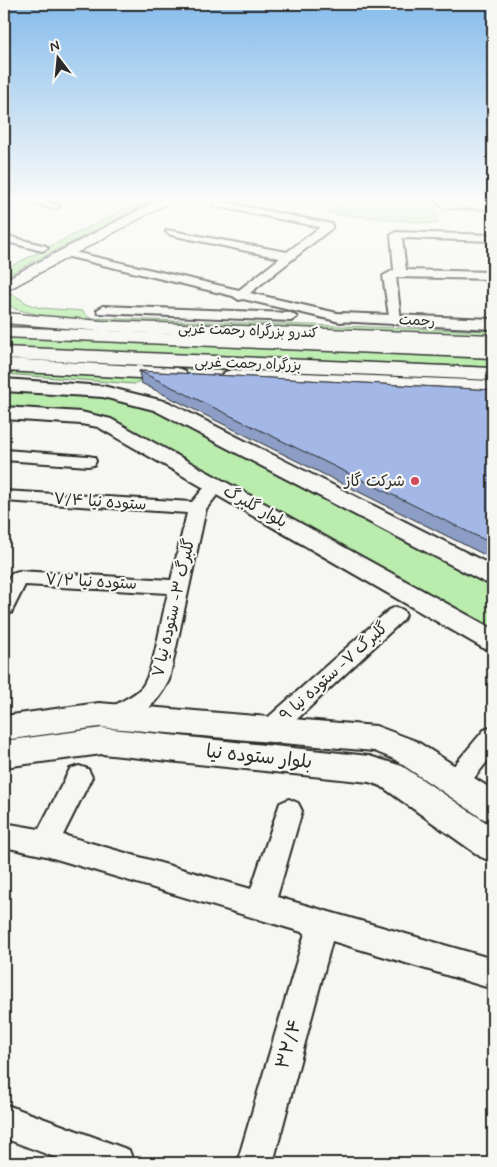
<svg xmlns="http://www.w3.org/2000/svg" width="497" height="1167" font-family="Mynerve,'Playpen Sans Arabic',sans-serif">
  <style>
    .green { fill: #baedad; stroke: #728c6c }
    .lines { fill: none; stroke-linecap: round; stroke-linejoin: round }
    .minor-casing { stroke: #2b2b2b; stroke-width: 4 }
    .tertiary-casing { stroke: #2b2b2b; stroke-width: 4 }
    .secondary-casing { stroke: #2b2b2b; stroke-width: 3 }
    .trunk-casing { stroke: #2b2b2b; stroke-width: 3 }
    .minor { fill: #f6f6f2; fill-rule: evenodd }
    .tertiary { fill: #f6f6f2; fill-rule: evenodd }
    .secondary { fill: #f6f6f2; fill-rule: evenodd }
    .trunk { fill: #f6f6f2; fill-rule: evenodd }
    .wall { fill: #8c9ec6; stroke: #2b2b2b }
    .building { fill: #a3b8e6; stroke: #2b2b2b }
    .poi-dot { fill: #d1495b; stroke: #f6f6f2; stroke-width: 2 }
    .labels { text-anchor: middle; dominant-baseline: central; stroke-width: 4.5; stroke-linejoin: round; paint-order: stroke }
    .far-street-label { font-size: 14px; fill: #2b2b2b; stroke: #f6f6f2 }
    .poi-label { font-size: 16px; fill: #2b2b2b; stroke: #f6f6f2; text-anchor: end }
    .street-label { font-size: 16px; fill: #2b2b2b; stroke: #f6f6f2 }
    .near-street-label { font-size: 19px; fill: #2b2b2b; stroke: #f6f6f2 }
  </style>
  <rect width="100%" height="100%" fill="#f6f6f2"/>
  <filter id="ink" filterUnits="userSpaceOnUse"><feTurbulence type="fractalNoise" baseFrequency=".02" numOctaves="2"/><feDisplacementMap in="SourceGraphic" scale="10" xChannelSelector="R" yChannelSelector="G"/><feConvolveMatrix kernelMatrix="1 2 1 2 8 2 1 2 1" color-interpolation-filters="sRGB"/></filter>
  <g filter="url(#ink)">
    <g class="green">
      <polygon points="143,200 154,200 4,277 4,271 15,264"/>
      <polygon points="348,200 432,200 438,224 327,213"/>
      <polygon points="8,291 28,304 41,308 83,311 89,318 493,331 493,339 57,319 15,309 5,302"/>
      <polygon points="4,334 166,344 493,356 493,367 110,353 4,346"/>
      <polygon points="101,364 493,379 493,381 76,365"/>
      <polygon points="9,371 145,378 134,384 6,374"/>
      <polygon points="4,389 90,393 135,400 180,422 493,587 493,630 124,426 86,415 4,410"/>
    </g>
    <g class="lines">
      <g class="minor-casing">
        <g id="minor">
          <polygon points="20,200 38,200 60,206 55,209"/>
          <polygon points="434,200 493,203 493,209 444,208"/>
          <polygon points="218,201 332,224 332,228 250,293 346,315 347,318 346,321 341,322 243,299 239,300 233,296 61,255 59,253 65,250 239,290 280,258 171,235 166,232 167,230 287,252 320,227 214,206 214,202"/>
          <polygon points="396,232 493,235 493,241 402,238 406,270 493,272 493,279 396,277 401,320 400,323 390,323 383,276 394,270 391,235"/>
          <polygon points="4,235 46,246 48,248 42,251 4,241"/>
          <polygon points="103,306 291,313 297,317 291,321 98,313 97,310"/>
          <polygon points="4,450 88,456 94,457 96,461 94,465 88,466 4,460"/>
          <path d="M216 480 222 481 225 485 206 509 169 680C157 704 141 718 115 727L107 724 103 717C110 703 131 700 142 687 154 672 162 614 168 593L25 585 11 613 4 615V588L12 573 19 571 171 580 187 513 4 501V491L192 502 210 481Z"/>
          <polygon points="396,607 403,610 406,615 403,620 280,735 272,738 264,735 260,728 264,721 389,610"/>
          <polygon points="493,727 493,754 464,791 455,794 446,791 442,783 446,775 484,730"/>
          <polygon points="79,766 88,769 92,777 63,835 251,889 280,803 289,799 298,803 302,811 277,897 493,959 493,989 332,941 273,1163 237,1163 305,933 46,856 4,847 4,823 39,829 70,769"/>
          <polygon points="4,1104 129,1150 134,1163 70,1163 4,1138"/>
        </g>
      </g>
      <g class="tertiary-casing">
        <g id="tertiary">
          <polygon points="341,313 493,319 493,329 335,321 333,318 335,315"/>
          <polygon points="4,379 103,386 168,402 493,566 493,584 484,582 154,410 103,397 4,391"/>
          <polygon points="4,407 81,412 111,419 493,629 493,651 483,648 98,427 81,424 4,419"/>
          <polygon points="99,703 376,726 416,741 493,790 493,823 482,818 394,759 374,751 99,727 4,740 4,716"/>
          <polygon points="102,728 369,756 402,766 493,827 493,862 481,857 381,786 369,782 102,754 4,767 4,741"/>
        </g>
      </g>
      <g class="secondary-casing">
        <g id="secondary">
          <polygon points="158,200 174,200 4,292 4,280"/>
          <polygon points="4,313 101,321 493,335 493,347 101,331 4,323"/>
          <polygon points="4,359 177,368 184,370 187,374 184,378 177,380 4,371"/>
          <polygon points="232,370 493,381 493,393 225,380 222,376 225,372"/>
        </g>
      </g>
      <g class="trunk-casing">
        <g id="trunk">
          <polygon points="4,327 493,346 493,358 4,337"/>
          <polygon points="4,347 493,368 493,380 4,359"/>
        </g>
      </g>
      <use href="#minor" class="minor"/>
      <use href="#tertiary" class="tertiary"/>
      <use href="#secondary" class="secondary"/>
      <use href="#trunk" class="trunk"/>
    </g>
    <polygon class="wall" points="139,371 493,390 493,559 141,383"/>
    <polygon class="building" points="139,371 493,390 493,544"/>
  </g>
  <linearGradient id="sky" x2="0" y2="1"><stop stop-color="#86bcec"/><stop offset="0.55" stop-color="#fbfbf9"/><stop offset="1" stop-color="#fbfbf9" stop-opacity="0"/></linearGradient>
  <rect width="497" height="363" fill="url(#sky)"/>
  <circle class="poi-dot" cx="415" cy="481" r="5"/>
  <g class="labels">
    <g class="far-street-label">
      <text transform="translate(417 321) rotate(2)">رحمت</text>
      <text transform="translate(248 331) rotate(2)">کندرو بزرگراه رحمت غربی</text>
      <text transform="translate(248 364) rotate(2)">بزرگراه رحمت غربی</text>
    </g>
    <g class="poi-label">
      <text x="405" y="481">شرکت گاز</text>
    </g>
    <g class="street-label">
      <text transform="translate(100 502) rotate(4)">ستوده نیا ۷/۴</text>
      <text transform="translate(255 507) rotate(29)">بلوار گلبرگ</text>
      <text transform="translate(91 582) rotate(3)">ستوده نیا ۷/۲</text>
      <text transform="translate(174 608) rotate(-77)">گلبرگ ۳- ستوده نیا ۷</text>
      <text transform="translate(334 672) rotate(-42)">گلبرگ ۷- ستوده نیا ۹</text>
    </g>
    <g class="near-street-label">
      <text transform="translate(259 757) rotate(6)">بلوار ستوده نیا</text>
      <text transform="translate(289 1044) rotate(-74)">۳۲/۴</text>
    </g>
  </g>
  <rect width="497" height="1167" fill="none" stroke="#f6f6f2" stroke-width="20"/>
  <rect x="10" y="10" width="477" height="1147" fill="none" stroke="#2b2b2b" stroke-width="2" filter="url(#ink)"/>
  <g transform="translate(58 58) rotate(344)" stroke="#f6f6f2" stroke-width="4" paint-order="stroke">
  <path d="M0-4L9 19L0 12L-9 19Z" fill="#2b2b2b"/>
  <text y="-8" font-size="14" font-weight="bold" text-anchor="middle" fill="#2b2b2b">N</text>
  </g>
</svg>
